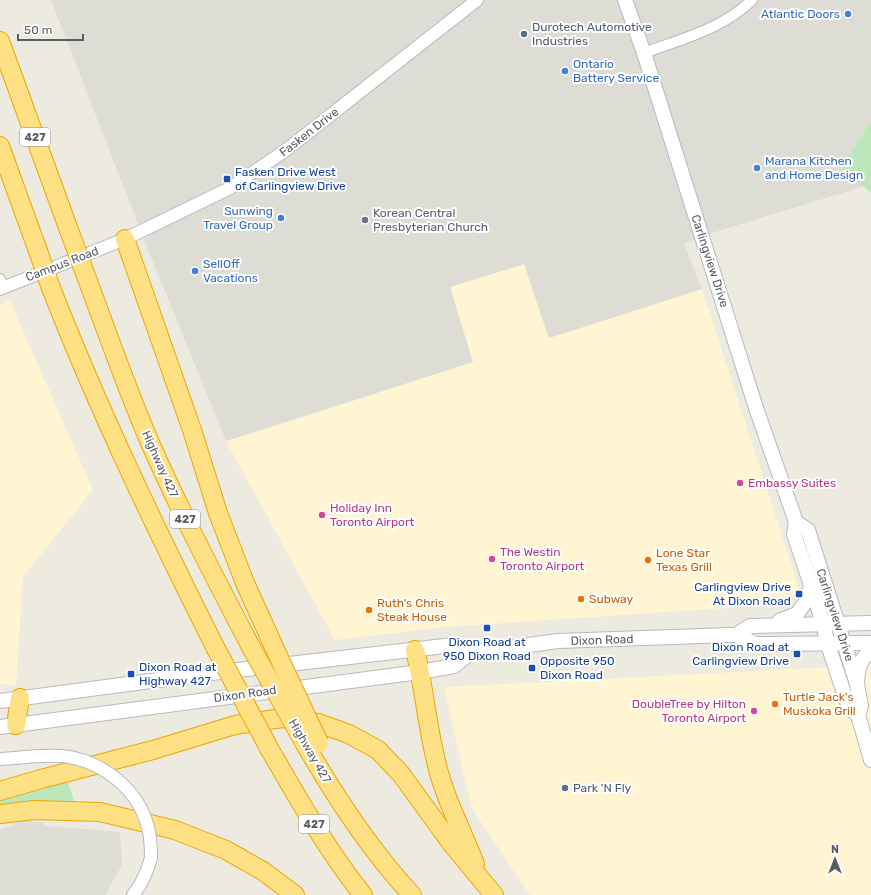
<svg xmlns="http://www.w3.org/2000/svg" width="871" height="895" font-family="Rubik,sans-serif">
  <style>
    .commercial { fill: #fff5d3 }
    .industrial { fill: #dddcd5 }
    .green { fill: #bbe7bb }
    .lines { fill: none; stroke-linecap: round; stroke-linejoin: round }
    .minor-casing { stroke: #b6b9be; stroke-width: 12 }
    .tertiary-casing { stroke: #b6b9be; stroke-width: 14 }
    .secondary-casing { stroke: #b6bac0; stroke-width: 16 }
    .motorway-casing { stroke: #eda500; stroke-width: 20 }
    .minor { stroke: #fff; stroke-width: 10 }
    .tertiary { stroke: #fff; stroke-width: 12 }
    .secondary { stroke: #fff; stroke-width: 14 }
    .motorway { stroke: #ffe185; stroke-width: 18 }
    .tertiary-bridge-casing { stroke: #b6b9be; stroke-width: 14; stroke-linecap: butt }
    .motorway-bridge-casing { stroke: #eda500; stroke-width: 20; stroke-linecap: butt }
    .tertiary-bridge { stroke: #fff; stroke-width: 12 }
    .motorway-bridge { stroke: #ffe185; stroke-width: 18 }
    .shop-dot { fill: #3f7fe0; stroke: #fff; stroke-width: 1.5 }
    .service-dot { fill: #5c6f8a; stroke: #fff; stroke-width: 1.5 }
    .transit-dot { fill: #1a4fb4; stroke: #fff; stroke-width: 1.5 }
    .worship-dot { fill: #6b7280; stroke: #fff; stroke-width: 1.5 }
    .hotel-dot { fill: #d1479c; stroke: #fff; stroke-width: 1.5 }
    .food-dot { fill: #e8710a; stroke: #fff; stroke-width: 1.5 }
    .labels { text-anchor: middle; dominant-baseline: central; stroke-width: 4; stroke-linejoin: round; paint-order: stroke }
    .shield { fill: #fff; stroke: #8b8e91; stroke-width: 1 }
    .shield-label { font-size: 11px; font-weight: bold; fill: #595d62 }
    .shop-label { font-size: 12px; fill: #366cbe; stroke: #fff; text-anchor: start }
    .service-label { font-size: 12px; fill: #4e5e75; stroke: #fff; text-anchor: start }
    .street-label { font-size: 12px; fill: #595d62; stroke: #fff }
    .transit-label { font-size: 12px; fill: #164399; stroke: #fff; text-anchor: start }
    .worship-label { font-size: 12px; fill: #5b616d; stroke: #fff; text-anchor: start }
    .hotel-label { font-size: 12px; fill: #b23c85; stroke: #fff; text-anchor: start }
    .food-label { font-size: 12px; fill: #c56008; stroke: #fff; text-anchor: start }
  </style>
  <rect width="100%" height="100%" fill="#edeae0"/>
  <g class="commercial">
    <polygon points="524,264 549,338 702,289 799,588 788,604 446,627 335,640 226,441 313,414 472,362 450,287"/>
    <polygon points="10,301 93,490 23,577 16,685 0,684 0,305"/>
    <polygon points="871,665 871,895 530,895 471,807 444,687"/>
  </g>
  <g class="industrial">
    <polygon points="51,0 871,0 871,122 842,167 865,186 715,232 684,244 702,289 549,338 524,264 450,287 473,362 226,441 149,252"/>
    <polygon points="25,820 44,823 45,826 120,832 122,865 105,895 0,895 0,829 13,826 17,823"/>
  </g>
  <g class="green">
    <polygon points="871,122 871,193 842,167"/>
    <polygon points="67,779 75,805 0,807 0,798"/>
  </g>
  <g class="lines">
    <g class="minor-casing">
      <g id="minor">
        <path d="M644 53C681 39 723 29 752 0"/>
        <polyline points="0,279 3,287"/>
      </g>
    </g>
    <g class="tertiary-casing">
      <g id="tertiary">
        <polyline points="0,289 125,239 230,188 286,150 477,0"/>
        <polyline points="0,759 16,758"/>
        <path d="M133 895C142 884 147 872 151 858"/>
      </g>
    </g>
    <g class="secondary-casing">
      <g id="secondary">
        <polyline points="625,0 644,53 756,408 796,522 794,534 816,600 831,654 849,708 858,715"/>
        <polyline points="796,522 808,530 857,684 861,706 858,715 871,760"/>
        <polyline points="779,621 797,614 807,600 811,586"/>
        <polyline points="736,635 756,644 871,643"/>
        <path d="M857 681C858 670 860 658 871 651"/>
        <polyline points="0,701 203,674 453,645 470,653"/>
        <polyline points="0,727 420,672 454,666 470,653 558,641 730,635 736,635 750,626 871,623"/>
      </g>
    </g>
    <g class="motorway-casing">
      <g id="motorway">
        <polyline points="0,41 70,233"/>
        <polyline points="0,146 38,251"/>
        <polyline points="125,239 192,430 218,513 245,583 274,647"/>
        <path d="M86 276C107 332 127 390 151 445 182 515 217 582 252 649"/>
        <path d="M51 288C99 411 156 529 215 647"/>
        <path d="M415 650C424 687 427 725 436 761 444 797 462 830 475 864"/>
        <polyline points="16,725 20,698"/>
        <path d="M305 744C336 798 370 850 412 895"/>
        <path d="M270 750C299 800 327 850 363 895"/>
        <polyline points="0,791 41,779 153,750 235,725 282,718 318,723 349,734 378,750 401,774 451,843 494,895"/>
        <polyline points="0,814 34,810 100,812 175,830 226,850 263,871 295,895"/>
      </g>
    </g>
    <use href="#minor" class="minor"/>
    <use href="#tertiary" class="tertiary"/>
    <use href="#secondary" class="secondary"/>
    <use href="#motorway" class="motorway"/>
    <g class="tertiary-bridge-casing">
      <path id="tertiary-bridge" d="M16 758C32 756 47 755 62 756 101 760 139 789 148 828 151 838 151 848 151 858"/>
    </g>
    <g class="motorway-bridge-casing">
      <g id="motorway-bridge">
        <polyline points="70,233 86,276"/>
        <polyline points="38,251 51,288"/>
        <polyline points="215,647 270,750"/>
        <polyline points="274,647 319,743"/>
        <polyline points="252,649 305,744"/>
      </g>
    </g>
    <use href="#tertiary-bridge" class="tertiary-bridge"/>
    <use href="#motorway-bridge" class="motorway-bridge"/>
  </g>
  <g class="shop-dot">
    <circle cx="848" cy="14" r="4"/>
    <circle cx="565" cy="71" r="4"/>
    <circle cx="757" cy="168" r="4"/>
    <circle cx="281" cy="218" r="4"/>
    <circle cx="195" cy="271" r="4"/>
  </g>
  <g class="service-dot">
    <circle cx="524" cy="34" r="4"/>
    <circle cx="565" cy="788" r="4"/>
  </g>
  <g class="transit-dot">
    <rect x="223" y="175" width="8" height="8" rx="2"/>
    <rect x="795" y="590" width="8" height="8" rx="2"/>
    <rect x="483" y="624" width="8" height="8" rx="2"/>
    <rect x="793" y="650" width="8" height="8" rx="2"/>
    <rect x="528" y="664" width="8" height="8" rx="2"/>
    <rect x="127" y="670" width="8" height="8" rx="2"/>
  </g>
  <circle class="worship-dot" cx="365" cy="220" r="4"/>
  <g class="hotel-dot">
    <circle cx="740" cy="483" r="4"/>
    <circle cx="322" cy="515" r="4"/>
    <circle cx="492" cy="559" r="4"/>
    <circle cx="754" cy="711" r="4"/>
  </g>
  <g class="food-dot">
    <circle cx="648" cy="560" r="4"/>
    <circle cx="581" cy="599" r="4"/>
    <circle cx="369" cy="610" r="4"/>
    <circle cx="775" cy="704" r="4"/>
  </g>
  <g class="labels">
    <g class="shield">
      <rect x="20" y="128" width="30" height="18" rx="3"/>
      <rect x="170" y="510" width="30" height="18" rx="3"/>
      <rect x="299" y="815" width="30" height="18" rx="3"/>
    </g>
    <g class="shield-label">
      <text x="35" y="137">427</text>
      <text x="185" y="519">427</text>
      <text x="314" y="824">427</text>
    </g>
    <g class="shop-label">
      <text x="840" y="14" text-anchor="end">Atlantic Doors</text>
      <text x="573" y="64">Ontario<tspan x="573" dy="14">Battery Service</tspan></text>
      <text x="765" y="161">Marana Kitchen<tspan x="765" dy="14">and Home Design</tspan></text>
      <text x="273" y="211" text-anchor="end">Sunwing<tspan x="273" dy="14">Travel Group</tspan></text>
      <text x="203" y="264">SellOff<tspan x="203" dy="14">Vacations</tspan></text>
    </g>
    <g class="service-label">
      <text x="532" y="27">Durotech Automotive<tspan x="532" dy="14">Industries</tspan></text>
      <text x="573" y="788">Park 'N Fly</text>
    </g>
    <g class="street-label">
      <text transform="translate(309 132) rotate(-38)">Fasken Drive</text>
      <text transform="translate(710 261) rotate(72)">Carlingview Drive</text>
      <text transform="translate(62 264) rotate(-21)">Campus Road</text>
      <text transform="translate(160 464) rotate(66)">Highway 427</text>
      <text transform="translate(835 615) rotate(72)">Carlingview Drive</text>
      <text transform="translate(602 640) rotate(-2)">Dixon Road</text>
      <text transform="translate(245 694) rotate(-8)">Dixon Road</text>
      <text transform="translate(310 751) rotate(60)">Highway 427</text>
    </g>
    <g class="transit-label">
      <text x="235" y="172">Fasken Drive West<tspan x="235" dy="14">of Carlingview Drive</tspan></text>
      <text x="791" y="587" text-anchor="end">Carlingview Drive<tspan x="791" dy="14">At Dixon Road</tspan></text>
      <text x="487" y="642" text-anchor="middle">Dixon Road at<tspan x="487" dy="14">950 Dixon Road</tspan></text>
      <text x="789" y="647" text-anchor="end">Dixon Road at<tspan x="789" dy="14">Carlingview Drive</tspan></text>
      <text x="540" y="661">Opposite 950<tspan x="540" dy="14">Dixon Road</tspan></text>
      <text x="139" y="667">Dixon Road at<tspan x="139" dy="14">Highway 427</tspan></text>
    </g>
    <g class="worship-label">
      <text x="373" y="213">Korean Central<tspan x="373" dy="14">Presbyterian Church</tspan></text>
    </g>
    <g class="hotel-label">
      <text x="748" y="483">Embassy Suites</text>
      <text x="330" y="508">Holiday Inn<tspan x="330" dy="14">Toronto Airport</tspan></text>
      <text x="500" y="552">The Westin<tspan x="500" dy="14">Toronto Airport</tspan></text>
      <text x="746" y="704" text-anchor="end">DoubleTree by Hilton<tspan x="746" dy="14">Toronto Airport</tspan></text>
    </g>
    <g class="food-label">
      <text x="656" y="553">Lone Star<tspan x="656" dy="14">Texas Grill</tspan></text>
      <text x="589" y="599">Subway</text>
      <text x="377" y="603">Ruth's Chris<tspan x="377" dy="14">Steak House</tspan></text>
      <text x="783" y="697">Turtle Jack's<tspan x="783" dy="14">Muskoka Grill</tspan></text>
    </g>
  </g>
  <g transform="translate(835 859)" stroke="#ffffff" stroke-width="3" paint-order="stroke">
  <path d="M0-3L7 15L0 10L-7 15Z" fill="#595d62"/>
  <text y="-6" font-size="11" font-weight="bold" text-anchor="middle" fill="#595d62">N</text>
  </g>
  <path d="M18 34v6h65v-6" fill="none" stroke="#595d62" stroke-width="2"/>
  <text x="24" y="34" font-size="12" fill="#595d62" stroke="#ffffff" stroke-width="3" paint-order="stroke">50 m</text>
</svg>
